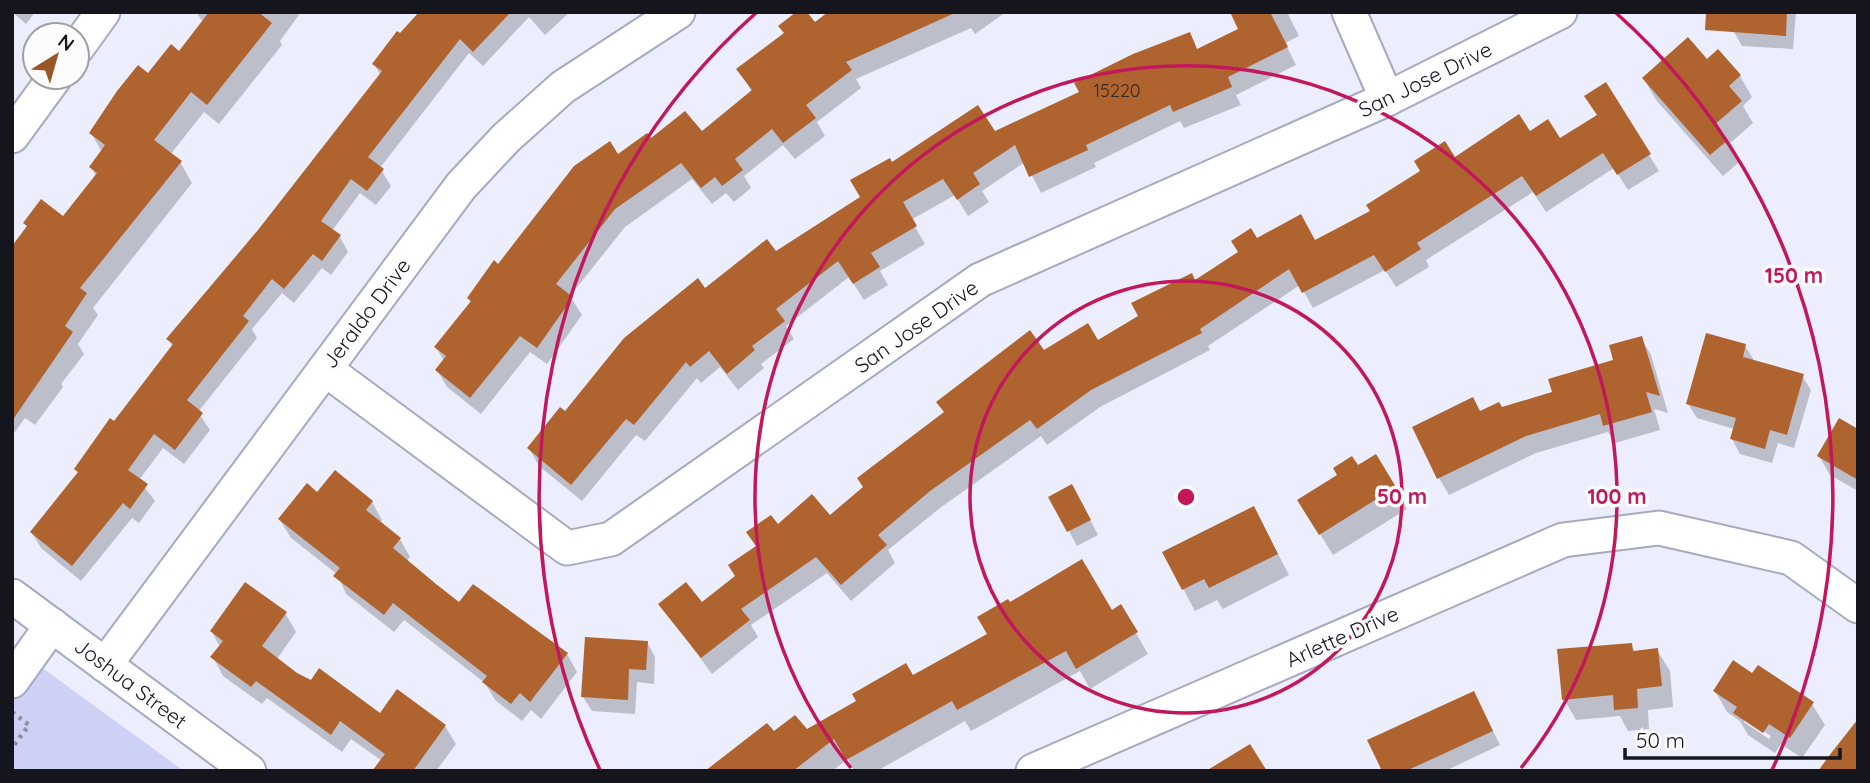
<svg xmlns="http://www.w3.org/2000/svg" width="1870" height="783" font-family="Quicksand,sans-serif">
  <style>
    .green { fill: #cdd1f5 }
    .shadow { fill: #0003; fill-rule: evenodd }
    .building { fill: #af642f }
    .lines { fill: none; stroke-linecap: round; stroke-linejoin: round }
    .minor-casing { stroke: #a6a9c0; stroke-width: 37 }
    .path { stroke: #8e909c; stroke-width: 4.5; stroke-dasharray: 3.5 5; stroke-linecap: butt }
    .minor { stroke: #fff; stroke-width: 33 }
    .ring { fill: none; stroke: #c2185b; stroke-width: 3.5 }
    .labels { text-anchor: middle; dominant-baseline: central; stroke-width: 7; stroke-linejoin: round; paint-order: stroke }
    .number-label { font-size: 18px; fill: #3b2922 }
    .street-label { font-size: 21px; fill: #14151d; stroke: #fcfcfc }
    .centre { fill: #c2185b; stroke: #fcfcfc; stroke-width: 3.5 }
    .ring-label { font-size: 21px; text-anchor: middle; font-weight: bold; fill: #c2185b; stroke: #fcfcfc; stroke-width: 7; stroke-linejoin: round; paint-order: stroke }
  </style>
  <rect width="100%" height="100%" fill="#eceefd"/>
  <polygon class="green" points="12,646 184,771 12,771"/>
  <g class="shadow">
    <polygon points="12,12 35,12 26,24"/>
    <polygon points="196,12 301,12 280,41 282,45 219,124 204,112 170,155 180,162 192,183 93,308 98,315 78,344 84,354 61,384 63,387 35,425 25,418 12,436 12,249 64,219 96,176 91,167 102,152 91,133 148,76 179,53 203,22"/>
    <polygon points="422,12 570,12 545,35 529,17 483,66 469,53 380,168 391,186 376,205 360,193 332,231 340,237 348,252 331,275 322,268 294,303 282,293 252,329 257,338 198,412 210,430 184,464 163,448 139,480 155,501 139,523 132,518 81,581 41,548 32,533 79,474 76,469 173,347 168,339 259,231 381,76 374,64"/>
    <polygon points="831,12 1006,12 975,34 971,28 856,79 861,88 817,122 825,136 795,159 783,145 744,176 751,188 734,202 726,193 712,204 692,179 625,227 570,296 582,315 547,364 530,352 481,414 447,387 437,370 444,361 436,347 471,303 469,298 499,266 618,156 650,140 702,134 752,92 739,70"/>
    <polygon points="1232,12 1287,12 1299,36 1285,43 1296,65 1236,95 1241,105 1184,128 1180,121 1094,163 1096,167 1041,193 1025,162 982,191 989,202 968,216 955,195 911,220 925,244 880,271 888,285 864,300 849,277 786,326 794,339 761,364 764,368 738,390 720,367 701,383 697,378 645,441 636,435 582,501 539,466 529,448 705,290 776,253 862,198 891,164 995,133 1082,93 1189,34 1198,51 1241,30"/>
    <polygon points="1735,12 1796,12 1793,49 1742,46 1734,32"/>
    <polygon points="1718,52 1740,76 1752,97 1743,106 1753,123 1728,145 1738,163 1723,176 1656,100 1644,79 1707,62"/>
    <polygon points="1530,133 1649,155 1659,171 1628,190 1614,168 1546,212 1533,192 1426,260 1429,267 1396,287 1385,270 1313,308 1300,285 1208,346 1210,350 1100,407 1047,445 1041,436 940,508 888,550 895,563 851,601 827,573 751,625 758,637 712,674 660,604 701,605 736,577 777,527 830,518 1044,352 1098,342 1257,241 1315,242 1372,212 1455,160"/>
    <polygon points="1641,338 1651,355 1668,413 1654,409 1660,430 1615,443 1608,432 1536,453 1449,495 1439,478 1480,413 1554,393 1615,361"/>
    <polygon points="1745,346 1754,360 1802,376 1811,390 1794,448 1778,443 1772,463 1740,454 1732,439 1734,429 1697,418 1688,404"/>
    <polygon points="1858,431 1858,491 1830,475 1819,456"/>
    <polygon points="1375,456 1407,509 1333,555 1312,521 1357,467"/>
    <polygon points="318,494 372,502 382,520 380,523 400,539 410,557 406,562 459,604 567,654 577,672 541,719 531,710 522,721 495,700 485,683 404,620 394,632 346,594 337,574 291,538 280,520"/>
    <polygon points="1051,497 1080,500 1098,535 1077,546"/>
    <polygon points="1265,529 1289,575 1223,609 1217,600 1195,611 1164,553"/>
    <polygon points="1121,607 1148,654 1090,689 1080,671 971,731 965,721 877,771 854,771 848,759 832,771 712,771 773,734 806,732 912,677"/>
    <polygon points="285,613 296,632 277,659 311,683 381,715 445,726 456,744 436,771 374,771 382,761 351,739 342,752 267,698 262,704 223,676 213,657 220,647 212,632"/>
    <polygon points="647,642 655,657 654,684 637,682 635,714 592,711 583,697"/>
    <polygon points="1631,645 1635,652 1657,650 1670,671 1673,707 1648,710 1649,729 1628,731 1620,716 1576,720 1564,699"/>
    <path d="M1753 675 1812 704 1825 725 1802 758 1781 744 1775 753 1748 735 1740 721 1727 712 1715 691ZM1744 718 1771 736 1769 739 1744 722Z"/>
    <polygon points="1474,693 1500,745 1445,771 1384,771"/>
  </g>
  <g class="building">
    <polygon points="209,12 258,12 272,23 207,105 191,92 154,140 182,161 80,288 87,293 65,326 73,332 12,421 12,246 27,226 23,223 41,199 63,216 97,173 89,167 105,145 89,133 117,91 138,65 148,73 171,44 179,51"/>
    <polygon points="419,12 511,12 473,52 460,39 368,157 384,169 367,191 351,179 321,221 341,235 322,261 313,254 284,289 272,279 243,316 249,321 187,400 203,413 175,450 154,434 128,470 148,484 130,509 123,503 72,566 30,532 78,472 74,469 110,418 114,421 173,344 166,339 258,230 382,71 372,64 397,31 400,33"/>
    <polygon points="796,12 807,12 815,22 828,12 957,12 846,62 852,70 806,105 816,118 783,143 772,129 735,159 743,170 722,186 715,177 701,188 681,163 615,209 556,284 573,297 537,348 520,336 470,398 435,370 446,356 434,347 471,301 467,298 494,260 498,264 574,166 610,141 618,154 647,133 651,138 685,111 702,131 752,90 736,69 784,33 778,26"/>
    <polygon points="1230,12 1270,12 1288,47 1228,77 1232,87 1173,112 1170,105 1086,145 1088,150 1029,177 1015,145 973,173 980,184 957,200 943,179 903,202 917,226 871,253 880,267 853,284 838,261 776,309 785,321 752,346 755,350 727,374 709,351 690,367 686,362 634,425 626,419 571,485 527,448 560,407 565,411 624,338 698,278 705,288 767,239 776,251 860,197 850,180 890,158 892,162 978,105 995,131 1079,92 1074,83 1133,54 1190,32 1197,49 1238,29"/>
    <polygon points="1706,12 1787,12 1786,36 1705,30"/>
    <polygon points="1688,37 1707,59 1718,49 1741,75 1729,86 1742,101 1714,125 1728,140 1710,155 1642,78"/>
    <polygon points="1606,82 1651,154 1617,175 1603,153 1536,196 1522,176 1417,243 1421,249 1385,272 1374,255 1302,293 1289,269 1200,329 1202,333 1091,390 1037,429 1030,420 930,491 878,535 887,545 841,585 816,557 741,609 750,620 701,658 658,604 686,582 702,602 735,576 728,565 756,546 746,532 771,515 778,524 812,494 830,515 863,487 857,478 944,412 936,402 1030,330 1044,350 1088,323 1098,340 1138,316 1131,303 1192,273 1195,280 1238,252 1231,241 1251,228 1257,238 1301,214 1315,240 1370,211 1366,205 1420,171 1414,161 1445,141 1455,157 1519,114 1530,131 1548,119 1560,138 1597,115 1584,96"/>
    <polygon points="1706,333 1746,344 1743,357 1804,374 1787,435 1770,430 1765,449 1730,439 1736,418 1686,404"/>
    <polygon points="1642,336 1660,396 1646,392 1652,412 1603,426 1600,414 1526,436 1437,479 1412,427 1473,397 1480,411 1499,402 1502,407 1552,392 1548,379 1613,360 1609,345"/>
    <polygon points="1839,418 1858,429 1858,480 1817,456"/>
    <polygon points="1376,454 1396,487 1319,535 1297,500 1337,475 1333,468 1352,456 1358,465"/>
    <polygon points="335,470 373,501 366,510 401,538 393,548 436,584 459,602 473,584 568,653 530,702 520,693 511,704 482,682 487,676 393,603 384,615 333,576 340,568 278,519 307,483 317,492"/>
    <polygon points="1072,484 1091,520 1067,532 1048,497"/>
    <polygon points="1254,506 1278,554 1209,588 1204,579 1182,590 1162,552"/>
    <polygon points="1082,559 1112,610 1121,604 1138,632 1076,669 1066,651 957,710 952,701 846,760 834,739 793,771 705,771 767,723 774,731 795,715 807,729 856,701 852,694 906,663 913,675 987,634 977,617 1008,599 1010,602"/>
    <polygon points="245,582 287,612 262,646 297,673 311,680 319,668 380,713 397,689 446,725 413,771 372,771 385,754 340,721 331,735 256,681 251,687 210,657 223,641 210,631"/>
    <polygon points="585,637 648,641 646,670 629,669 628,700 581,697"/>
    <polygon points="1632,643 1633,651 1658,648 1662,686 1637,689 1638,708 1614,710 1613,695 1562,700 1557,649"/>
    <polygon points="1733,660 1752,673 1758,665 1814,702 1790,738 1769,724 1763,733 1733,713 1737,707 1713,691"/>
    <polygon points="1474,691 1493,731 1406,771 1382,771 1367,740"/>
    <polygon points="1858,719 1858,771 1818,771 1832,752"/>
    <polygon points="1250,744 1267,771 1206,771"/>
  </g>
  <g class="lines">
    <g class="minor-casing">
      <g id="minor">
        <polyline points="1349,12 1387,99"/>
        <polyline points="77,48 103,12"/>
        <polyline points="12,136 55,77"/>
        <polyline points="325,369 567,548 611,539 980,280 1387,99 1560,12"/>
        <polyline points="12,596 249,771"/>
        <polyline points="105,665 461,186 506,138 563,87 678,12"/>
        <polyline points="12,681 52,625"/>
        <polyline points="1033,771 1563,540 1659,528 1791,558 1858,606"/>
      </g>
    </g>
    <polyline class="path" points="12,712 29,725 12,748"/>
    <use href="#minor" class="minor"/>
  </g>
  <g class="ring">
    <circle cx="1186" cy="497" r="216"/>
    <path d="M851 768A431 431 0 1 1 1521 768"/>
    <path d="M600 770A647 647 0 0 1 757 12M1615 12A647 647 0 0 1 1772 770"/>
  </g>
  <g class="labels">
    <g class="number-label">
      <text x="1117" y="90">15220</text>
    </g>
    <g class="street-label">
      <text transform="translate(1425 79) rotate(-26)">San Jose Drive</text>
      <text transform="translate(366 313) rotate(-53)">Jeraldo Drive</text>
      <text transform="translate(916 326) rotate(-35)">San Jose Drive</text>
      <text transform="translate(1342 636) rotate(-24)">Arlette Drive</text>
      <text transform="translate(131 683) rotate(37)">Joshua Street</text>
    </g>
  </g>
  <circle cx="1186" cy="497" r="10" class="centre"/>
  <g class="ring-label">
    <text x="1794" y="283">150 m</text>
    <text x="1402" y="504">50 m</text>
    <text x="1617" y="504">100 m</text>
  </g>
  <rect width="1870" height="783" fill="none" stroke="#14151d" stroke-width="28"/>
  <g transform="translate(56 56) rotate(37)"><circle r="33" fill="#fcfcfc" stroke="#9fa0a3" stroke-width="2"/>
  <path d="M0-5L12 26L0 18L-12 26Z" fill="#995627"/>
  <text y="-10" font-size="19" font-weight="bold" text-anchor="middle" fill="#14151d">N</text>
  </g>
  <path d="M1625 748v10h215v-10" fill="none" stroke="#14151d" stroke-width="3.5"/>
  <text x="1636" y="748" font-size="21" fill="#14151d" stroke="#fcfcfc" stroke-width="5" paint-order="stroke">50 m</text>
</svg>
